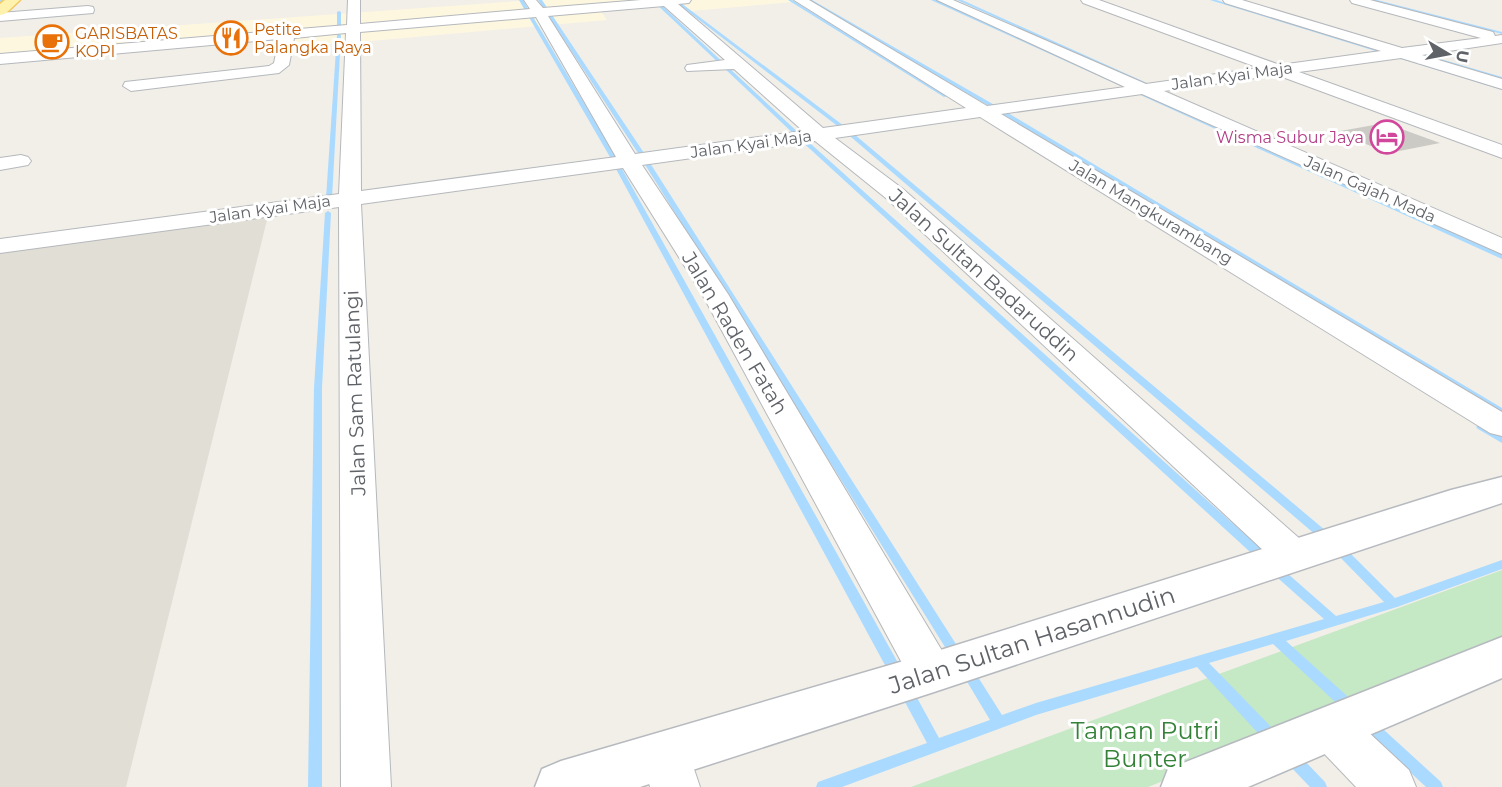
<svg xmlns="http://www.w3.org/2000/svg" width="1502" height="787" font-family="Montserrat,sans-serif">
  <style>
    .commercial { fill: #fef7e0 }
    .education { fill: #e1ded6 }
    .green { fill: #c5e8c5 }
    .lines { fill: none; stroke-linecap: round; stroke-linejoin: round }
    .stream { fill: #aadaff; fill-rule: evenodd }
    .building { fill: #cccac5 }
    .street-casing { stroke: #b5b8bc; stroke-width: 2 }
    .secondary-casing { stroke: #b6babf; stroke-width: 3 }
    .primary-casing { stroke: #f2c960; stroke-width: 3 }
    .street { fill: #fff; fill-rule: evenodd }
    .secondary { fill: #fff; fill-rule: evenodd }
    .primary { fill: #fff2af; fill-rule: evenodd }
    .labels { text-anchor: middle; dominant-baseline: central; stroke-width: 6; stroke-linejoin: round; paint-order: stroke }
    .far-food-label { font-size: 16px; fill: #c56008; stroke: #fff; text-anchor: start }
    .far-street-label { font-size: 16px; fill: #5f6368; stroke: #fff }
    .far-hotel-label { font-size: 16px; fill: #b23c85; stroke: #fff; text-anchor: end }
    .street-label { font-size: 20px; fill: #5f6368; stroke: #fff }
    .near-street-label { font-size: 24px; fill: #5f6368; stroke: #fff }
    .near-park-label { font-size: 24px; fill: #348238; stroke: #fff }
  </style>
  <rect width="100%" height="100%" fill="#f1efe8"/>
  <polygon class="commercial" points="534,0 814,0 692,11 679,2 600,10 607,20 348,43 288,47 290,36 0,57 0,38"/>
  <polygon class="education" points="268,216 126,787 0,787 0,253"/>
  <polygon class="green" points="1502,570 1502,643 1148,787 911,787"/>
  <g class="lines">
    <g class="stream">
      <polygon points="0,0 5,0 0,3"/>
      <polygon points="519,0 523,0 616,157 615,158 610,157"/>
      <polygon points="538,0 542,0 644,153 643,154 638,153"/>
      <polygon points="652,0 656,0 802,136 1269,556 1271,559 1269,562 1265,563 1261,562 798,138"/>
      <polygon points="673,0 677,0 848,129 1332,536 1334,539 1332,542 1328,543 1324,542 844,131"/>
      <polygon points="788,0 792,0 948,96 944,97"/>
      <polygon points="807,0 812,0 998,107 1502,408 1502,415 994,109"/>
      <polygon points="931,0 936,0 1502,254 1502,259"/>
      <polygon points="957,0 962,0 1158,88 1154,89"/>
      <polygon points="1210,0 1216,0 1502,87 1502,90"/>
      <polygon points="1371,0 1377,0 1502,32 1502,34"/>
      <polygon points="339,11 341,12 341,29 339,30 337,29 337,12"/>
      <polygon points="339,34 341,35 332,198 329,200 326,198 337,35"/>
      <polygon points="1413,51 1502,77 1502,79 1411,53"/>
      <polygon points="647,161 650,163 961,652 963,656 961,660 957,661 953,660 644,163"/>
      <polygon points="617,168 622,169 902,670 903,674 902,678 897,680 892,678 616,169"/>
      <polygon points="328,211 331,213 322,388 322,787 308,787 314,388 325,213"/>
      <polygon points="1481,424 1502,436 1502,443 1478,429 1476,427"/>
      <polygon points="1338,544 1342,545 1395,598 1502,560 1502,569 1397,607 1286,641 1356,704 1358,708 1356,712 1351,714 1346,712 1273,644 1209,663 1279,735 1281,740 1279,745 1274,746 1269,745 1197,667 1036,715 842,787 816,787 818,782 927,743 898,689 900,685 905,683 910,685 939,738 990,720 960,670 961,666 966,664 971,666 1002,715 1036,703 1324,619 1271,572 1269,569 1271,566 1275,565 1279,566 1336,616 1384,602 1334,551 1332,548 1334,545"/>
      <polygon points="1367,717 1372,719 1441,782 1443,787 1426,787 1362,727 1360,723 1362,719"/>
      <polygon points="1292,751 1297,753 1325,782 1327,787 1310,787 1287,763 1285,758 1287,753"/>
    </g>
  </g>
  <polygon class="building" points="1385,123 1440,143 1389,153 1335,132"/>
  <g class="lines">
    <g class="street-casing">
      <g id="street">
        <path d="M348 0H360V24L530 9 524 0H536L543 8 641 0H691L689 3 678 4 823 128 966 108 794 0H809L987 106 1125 87 937 0H953L1146 84 1259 68 1083 3 1081 0H1099L1280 65 1381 51 1225 3 1223 0H1242L1402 48 1481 38 1352 3 1350 0H1370L1493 32 1495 36 1502 35V43L1422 55 1502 79V89L1401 58 1299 72 1502 145V158L1277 75 1164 91 1502 238V254L1142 94 1001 114 1502 412V436L1490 433 980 117 835 138 903 189 1308 546 1314 556 1308 566 1294 571 1280 566 887 199 815 141 642 165 728 294 947 659 954 673 947 687 931 692 915 687 702 294 623 168 361 204 391 787H341L339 207 0 253V239L339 194 346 33 294 38 289 65 279 73 131 91 123 86 125 82 269 66 274 63 279 39 0 64V54L347 25ZM664 6 725 60 687 65 685 68 687 71 734 69 803 131 635 154 548 16ZM536 17 616 157 361 191 360 32Z"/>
        <polygon points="88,6 93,7 94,10 93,13 0,21 0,13"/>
        <polygon points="21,155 28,157 31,161 28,165 0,170 0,158"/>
        <polygon points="1332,707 1349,714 1409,770 1416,787 1356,787 1315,744 1308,729 1315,714"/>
        <polygon points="667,732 684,739 700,787 650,787 642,755 650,739"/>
      </g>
    </g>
    <g class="secondary-casing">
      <g id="secondary">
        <polygon points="1502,477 1502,503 931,693 640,787 535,787 542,769 561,761 931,653 1451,490"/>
        <polygon points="1502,637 1502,678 1248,787 1161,787 1168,769"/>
      </g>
    </g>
    <g class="primary-casing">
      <polygon id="primary" points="5,0 20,0 5,14 0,15 0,4"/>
    </g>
    <use href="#street" class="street"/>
    <use href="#secondary" class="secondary"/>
    <use href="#primary" class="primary"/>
  </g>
  <defs>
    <g id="restaurant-ring" transform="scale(1.725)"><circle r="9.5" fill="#fff" stroke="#e8710a" stroke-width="1.5"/><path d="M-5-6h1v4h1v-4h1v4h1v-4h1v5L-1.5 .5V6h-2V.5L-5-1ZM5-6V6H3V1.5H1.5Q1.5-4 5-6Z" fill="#e8710a"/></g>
    <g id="cafe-ring" transform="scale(1.725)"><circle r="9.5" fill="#fff" stroke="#e8710a" stroke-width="1.5"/><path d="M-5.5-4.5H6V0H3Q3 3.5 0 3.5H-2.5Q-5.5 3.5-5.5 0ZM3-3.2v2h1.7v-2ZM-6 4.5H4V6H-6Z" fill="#e8710a"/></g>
    <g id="hotel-ring" transform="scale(1.725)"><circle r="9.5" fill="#fff" stroke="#d1479c" stroke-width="1.5"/><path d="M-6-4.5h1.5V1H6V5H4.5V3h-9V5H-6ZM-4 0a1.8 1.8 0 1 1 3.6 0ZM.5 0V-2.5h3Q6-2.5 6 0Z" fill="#d1479c"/></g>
  </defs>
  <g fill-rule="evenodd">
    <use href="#restaurant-ring" x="231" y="38"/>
    <use href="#cafe-ring" x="52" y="42"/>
    <use href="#hotel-ring" x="1387" y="137"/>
  </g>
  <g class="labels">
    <g class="far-food-label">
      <text x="254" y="29">Petite<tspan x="254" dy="18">Palangka Raya</tspan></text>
      <text x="75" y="33">GARISBATAS<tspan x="75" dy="18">KOPI</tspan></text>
    </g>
    <g class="far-street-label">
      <text transform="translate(1232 76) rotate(-8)">Jalan Kyai Maja</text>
      <text transform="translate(751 144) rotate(-8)">Jalan Kyai Maja</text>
      <text transform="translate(1370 189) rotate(24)">Jalan Gajah Mada</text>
      <text transform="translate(270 209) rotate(-8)">Jalan Kyai Maja</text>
      <text transform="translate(1151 212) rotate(31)">Jalan Mangkurambang</text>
    </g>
    <g class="far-hotel-label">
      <text x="1364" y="137">Wisma Subur Jaya</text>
    </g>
    <g class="street-label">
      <text transform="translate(984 275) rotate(42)">Jalan Sultan Badaruddin</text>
      <text transform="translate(735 333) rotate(59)">Jalan Raden Fatah</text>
      <text transform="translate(355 393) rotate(-92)">Jalan Sam Ratulangi</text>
    </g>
    <g class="near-street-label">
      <text transform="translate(1032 640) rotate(-18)">Jalan Sultan Hasannudin</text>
    </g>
    <g class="near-park-label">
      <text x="1145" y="730">Taman Putri<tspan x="1145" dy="28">Bunter</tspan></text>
    </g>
  </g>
  <g transform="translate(1448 54) rotate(100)" stroke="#ffffff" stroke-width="4.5" paint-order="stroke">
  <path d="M0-4.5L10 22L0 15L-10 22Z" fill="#5f6368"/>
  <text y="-9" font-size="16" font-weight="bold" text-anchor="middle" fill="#5f6368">U</text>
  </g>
</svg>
